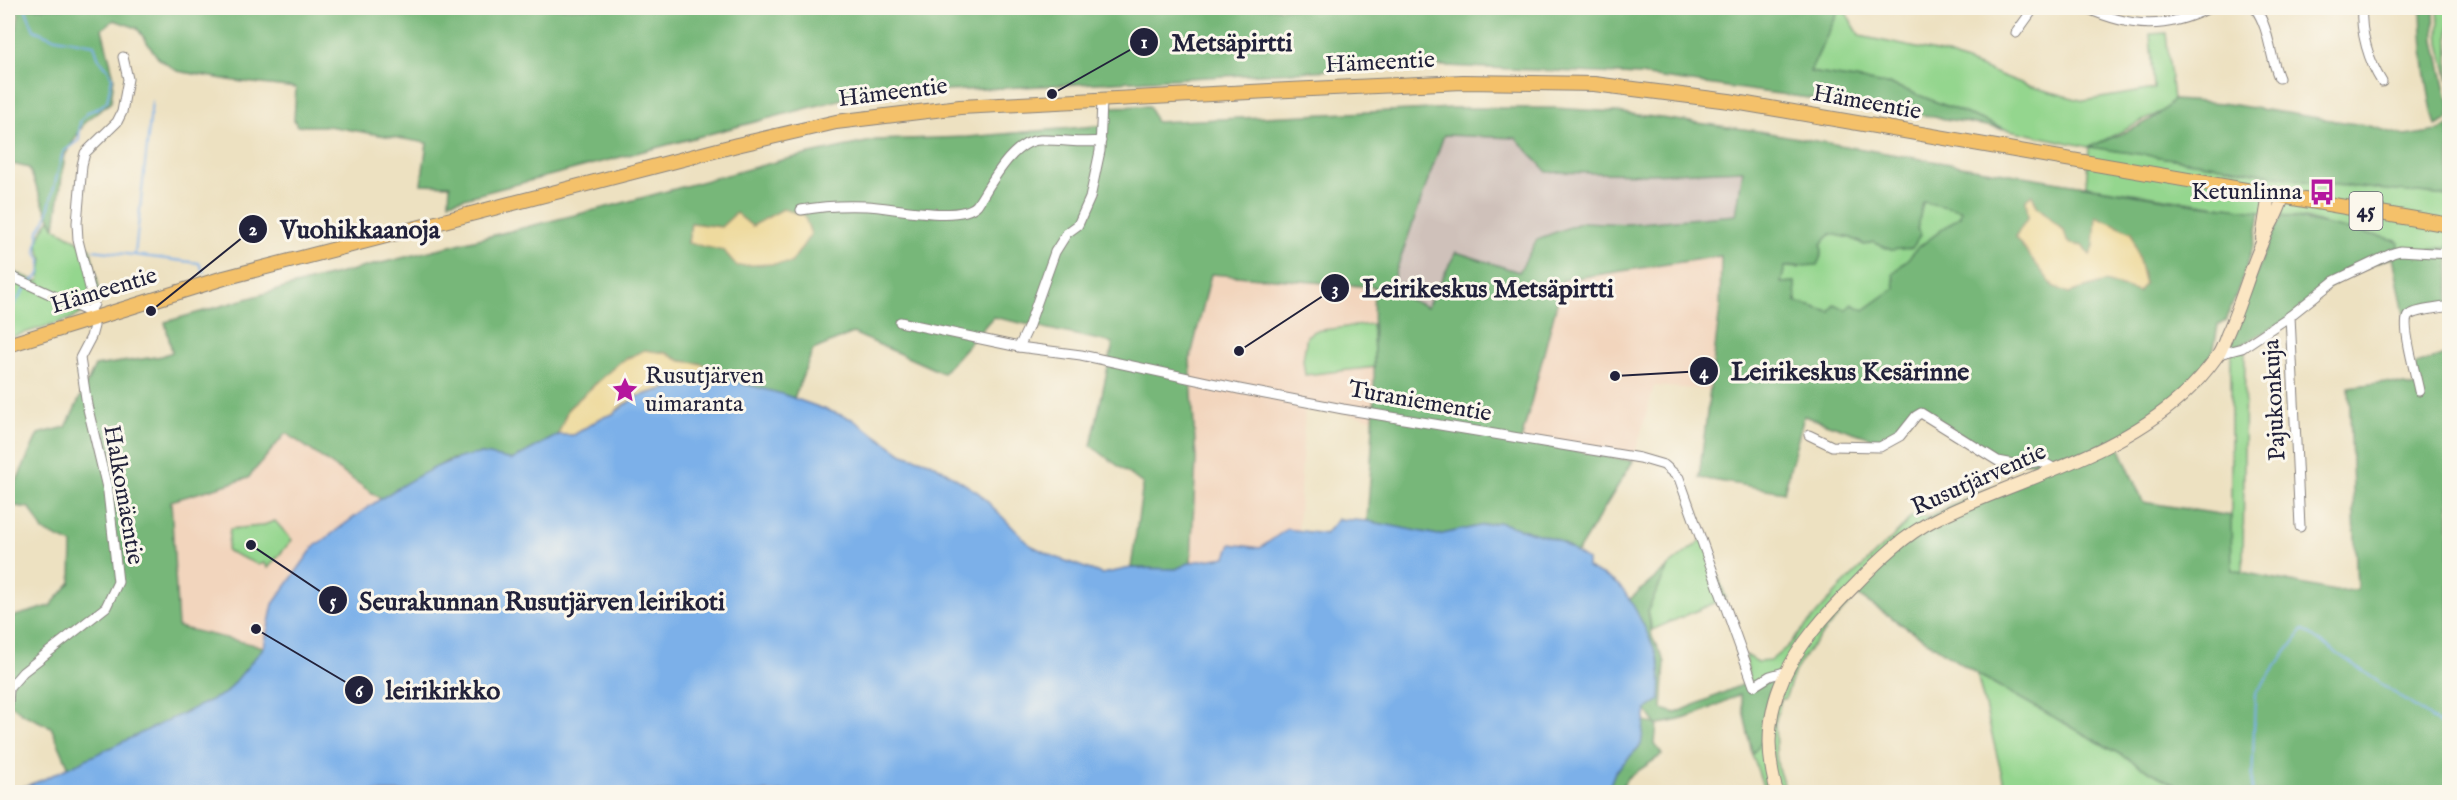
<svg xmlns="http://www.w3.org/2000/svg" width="2457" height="800" font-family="'IM FELL English',serif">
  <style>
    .built { fill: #f2d5bd }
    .industrial { fill: #cfc1ba }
    .green { fill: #94d68e; stroke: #5b7c64; stroke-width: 1.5 }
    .forest { fill: #77b779; stroke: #4c6c5a; stroke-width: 1.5; fill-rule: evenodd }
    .sand { fill: #eeda9e; stroke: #887e6c; stroke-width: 1.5 }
    .water { fill: #7cb0e9; stroke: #4f6992; stroke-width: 1.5 }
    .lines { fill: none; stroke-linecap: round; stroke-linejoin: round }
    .stream { stroke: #7cb0e9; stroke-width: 2 }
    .minor-casing { stroke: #88827e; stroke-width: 11 }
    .secondary-casing { stroke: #88827e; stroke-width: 14 }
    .primary-casing { stroke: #88827e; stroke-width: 16 }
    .minor { stroke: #fff; stroke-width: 9 }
    .secondary { stroke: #fbe6c3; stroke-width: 12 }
    .primary { stroke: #f4c16a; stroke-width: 14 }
    .labels { text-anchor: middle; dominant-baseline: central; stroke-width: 6; stroke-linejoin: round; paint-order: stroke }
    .shield { fill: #fbf7ec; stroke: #636270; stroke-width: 1.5 }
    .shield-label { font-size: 22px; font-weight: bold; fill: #22223b }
    .street-label { font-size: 24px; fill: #22223b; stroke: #fbf7ec }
    .poi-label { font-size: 24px; fill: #22223b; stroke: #fbf7ec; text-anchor: end }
    .leader { fill: none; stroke: #22223b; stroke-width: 2 }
    .callout-dot { fill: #22223b; stroke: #fbf7ec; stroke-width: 2 }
    .mark-label { font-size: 18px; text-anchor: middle; font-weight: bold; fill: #fff }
    .callout-label { font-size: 26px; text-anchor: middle; font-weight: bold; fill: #22223b; stroke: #fbf7ec; stroke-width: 6; stroke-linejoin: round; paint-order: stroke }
  </style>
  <rect width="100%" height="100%" fill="#fbf7ec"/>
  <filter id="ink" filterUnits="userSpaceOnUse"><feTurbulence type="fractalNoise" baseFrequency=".0167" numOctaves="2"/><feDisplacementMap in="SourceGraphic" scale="12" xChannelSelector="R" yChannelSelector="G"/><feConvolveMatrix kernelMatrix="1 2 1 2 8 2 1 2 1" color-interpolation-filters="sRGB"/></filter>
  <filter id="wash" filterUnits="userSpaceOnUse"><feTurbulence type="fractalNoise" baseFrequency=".008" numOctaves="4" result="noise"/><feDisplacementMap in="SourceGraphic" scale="24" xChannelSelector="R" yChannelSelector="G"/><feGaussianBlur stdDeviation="1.35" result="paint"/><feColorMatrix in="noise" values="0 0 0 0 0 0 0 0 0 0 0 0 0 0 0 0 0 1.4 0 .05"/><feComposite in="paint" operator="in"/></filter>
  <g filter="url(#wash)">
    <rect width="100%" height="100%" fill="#ede1c1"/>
    <g class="built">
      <polygon points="1721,256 1720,308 1710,390 1654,386 1633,461 1521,441 1563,280"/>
      <polygon points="1211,274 1374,287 1372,324 1375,367 1374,419 1305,405 1298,530 1287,529 1260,548 1231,544 1227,557 1191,562 1196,459 1190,360"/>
      <polygon points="286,433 381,499 354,516 319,545 316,544 273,604 264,647 178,627 170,501 248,478"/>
    </g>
    <polygon class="industrial" points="1444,135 1516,137 1547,172 1650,174 1743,170 1736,215 1627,224 1583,222 1537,239 1519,272 1427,307 1389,291"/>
    <g class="green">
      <polygon points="1840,8 1843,8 1860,36 1945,54 2029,86 2084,101 2154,89 2150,34 2166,33 2173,100 2167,109 2090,147 2229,167 2315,183 2449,196 2449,247 2402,254 2395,250 2398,246 2396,240 2335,227 2311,220 2086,186 2089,147 2005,129 1893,85 1810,72"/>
      <polygon points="2438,8 2449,8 2449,80 2440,44"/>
      <polygon points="1923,201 1962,210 1960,216 1919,247 1895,288 1864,310 1830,312 1795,302 1795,282 1780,283 1785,267 1799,268 1822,254 1821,244 1831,234 1851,238 1864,245 1873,242 1891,250 1917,230"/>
      <path d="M50 219 55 228 90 248 102 302 70 319 8 338V274L9 270 39 282 43 259C33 245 40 232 50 219Z"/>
      <polygon points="1372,324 1375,367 1305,375 1303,360 1307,336 1314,331"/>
      <polygon points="2245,347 2243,572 2231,570 2231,352"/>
      <polygon points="1911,517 1930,517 1854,589 1857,595 1810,648 1795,671 1785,699 1781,699 1775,724 1776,753 1778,769 1787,792 1765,792 1752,754 1765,738 1777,679 1750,690 1746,655 1758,662 1770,661 1788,646 1838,590 1900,530"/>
      <polygon points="275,521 292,540 268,568 264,563 259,565 227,551 230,529 261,526"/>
      <polygon points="1704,538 1726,598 1652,630 1648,610 1668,567"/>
      <polygon points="1977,674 2187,792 2006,792"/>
    </g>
    <g class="forest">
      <polygon points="13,8 1840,8 1810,72 1893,85 2005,129 1867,106 1640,75 1425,65 854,96 449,202 450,185 421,184 427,143 328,126 297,126 294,120 296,88 235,81 177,71 158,58 137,28 114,20 102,29 114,77 111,102 85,122 65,155 55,227 46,211 29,168 8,163 8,149 11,144 8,137 8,38 16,31 19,14"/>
      <path d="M2421 8H2434L2435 41 2449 104V119L2436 126C2425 88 2422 47 2421 8Z"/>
      <path d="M2173 100 2222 103 2369 126 2405 136 2438 131 2449 125V196L2315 183 2229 167 2089 147C2116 135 2156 124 2173 100Z"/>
      <path d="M1149 106 1156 122 1453 108H1554L1616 112 1758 131 1973 168 2190 203 2260 211C2256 249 2239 286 2226 321L2218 325 2214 348 2201 378 2119 442V447L2143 502 2231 516 2232 570 2335 591 2357 590 2349 387 2386 382 2415 387 2416 364 2449 354V792H2187L1977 674 1857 595 1854 589 1930 517 1971 496 2052 465 1999 459 1981 449 1921 408 1883 442 1804 416 1784 492 1699 478 1720 308 1721 256 1563 280 1521 441 1633 461 1577 553 1557 540 1498 522 1438 535 1367 521C1370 477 1374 433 1374 388 1375 354 1372 321 1374 287L1211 274 1190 360 1196 459 1191 562 1176 569 1131 568 1143 484 1091 446 1113 343 993 317 943 373 853 333 813 350 794 398 728 380 715 368 698 363 681 361 666 353 620 362 568 409 558 435 512 460 482 454 449 460 381 499 286 433 248 478 171 501 178 627 264 647 226 693 69 768 51 727 23 714 8 702V618L50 606 71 582 72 544 43 531 30 508 8 505V500L38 434 66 427 95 366 162 356 172 352 165 322 309 281 615 205 782 160 876 140 968 137 1107 125 1105 107ZM1444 135 1516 138 1547 172 1650 174 1743 170 1736 215 1627 224 1583 222 1537 239 1519 272 1456 252 1427 307 1389 291ZM1923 202 1961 210 1960 216 1919 247 1893 274 1895 288 1864 310 1852 304 1847 310 1835 304 1830 312 1796 302 1795 282 1781 283 1785 267 1817 265 1822 254 1821 244 1831 234 1851 238 1865 245 1873 242 1891 250 1912 248 1921 235 1917 229ZM2037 206 2064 231 2066 241 2071 244 2083 246 2090 256 2094 246 2138 292 2105 282 2069 293 2015 237ZM691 223 721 227 752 226 688 243Z"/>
      <polygon points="2282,215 2396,240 2399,243 2395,250 2402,254 2449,247 2449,306 2404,314 2393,256 2341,278 2285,321 2224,354 2231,342 2262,258"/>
      <path d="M1668 567 1648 610 1652 637 1665 662 1662 709 1676 713 1748 682 1751 690 1777 678 1765 738 1752 754 1740 694C1714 707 1686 722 1657 724L1655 743 1662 755 1627 778 1620 792H1607L1615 772 1641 745 1644 722 1656 724 1646 710 1638 616 1629 600Z"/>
    </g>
    <g class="sand">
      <polygon points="2032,194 2037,206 2064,231 2067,241 2071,244 2083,246 2090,255 2094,246 2096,216 2132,232 2145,284 2138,292 2105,282 2069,293 2054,287 2015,237 2028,217 2026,199"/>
      <polygon points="783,209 804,215 811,234 791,263 737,266 724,251 688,243 691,223 721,227 736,213 752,226"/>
      <polygon points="644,350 666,353 681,361 698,363 715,368 728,380 701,379 648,393 622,405 613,414 601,418 574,435 558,435 568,409 620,362"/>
    </g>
    <path class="water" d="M701 379 729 380 782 394 852 419 903 454 932 463 979 493 1030 545 1055 557 1102 574 1131 568 1176 569 1191 562 1226 557 1231 544 1260 548 1287 529 1325 534 1338 519 1367 521 1438 535 1498 522 1557 540 1587 560V567C1598 575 1612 577 1622 589 1634 603 1654 645 1659 663 1662 674 1660 689 1660 700L1646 710 1641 745 1615 772 1607 792H8L42 780 226 693 264 647 273 604 316 544H319C355 515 434 457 480 454 490 454 502 458 512 460L558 435H574L601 418 613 414 636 397Z"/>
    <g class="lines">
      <g class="stream">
        <polyline points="25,8 34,30 51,37 94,45 99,59 108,69 112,78 107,101 99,108 88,112 80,122 79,140 63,152 46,219 39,230 36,253 41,260 40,274 30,283"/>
        <polyline points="93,250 199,263 204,272"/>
        <polyline points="135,254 152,101"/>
        <polyline points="8,314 26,287"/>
        <polyline points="2252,792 2255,694 2303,630 2450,731"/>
      </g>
    </g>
  </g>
  <g filter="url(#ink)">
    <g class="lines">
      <g class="minor-casing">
        <g id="minor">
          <path d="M2086 8C2131 28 2165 30 2209 8"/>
          <path d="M2255 8C2270 29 2269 55 2279 78"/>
          <path d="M2362 8C2360 32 2369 62 2382 82"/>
          <polyline points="2016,33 2034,8"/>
          <path d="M801 210C823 206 845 205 867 206 893 207 960 223 977 205 991 184 1012 141 1040 140 1061 139 1080 144 1101 141"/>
          <polyline points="8,275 89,312"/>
          <polyline points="2290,316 2334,281 2393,253 2400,251 2450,254"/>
          <polyline points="900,322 1019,347 1081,355 1239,389 1343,409 1640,458 1664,465 1679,478 1754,686 1770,676 1784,672"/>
          <polyline points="1019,347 1028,328 1055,252 1067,233 1078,225 1090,198 1100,151 1102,100"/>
          <polyline points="2219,354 2242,348 2290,316 2300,527"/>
          <path d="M2419 391C2417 379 2401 325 2408 316 2414 310 2441 308 2450 306"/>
          <polyline points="1809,435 1832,446 1880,447 1900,436 1916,416 1921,413 1998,461 2019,465 2041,461 2055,469"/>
          <polyline points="8,706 9,688 23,672 106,607 118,582 108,492 87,405 80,358 91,337 94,326 89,312 94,304 78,240 77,223 82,165 85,153 117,122 122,112 128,79 123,57"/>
        </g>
      </g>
      <g class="secondary-casing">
        <g id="secondary">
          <polyline points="2262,238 2269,194"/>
          <path d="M1777 792C1751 702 1795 645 1855 585 1879 560 1904 535 1936 519 2018 478 2112 459 2182 396 2194 385 2208 369 2218 355 2223 348 2225 338 2229 330 2241 302 2249 273 2261 245 2267 228 2279 215 2283 196"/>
        </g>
      </g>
      <g class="primary-casing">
        <polyline id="primary" points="8,345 224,278 737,145 836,122 960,107 1289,90 1463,82 1594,84 1729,101 2450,225"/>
      </g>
      <use href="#minor" class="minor"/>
      <use href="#secondary" class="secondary"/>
      <use href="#primary" class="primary"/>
    </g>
  </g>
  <defs>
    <g id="bus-bare" transform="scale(2.07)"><path d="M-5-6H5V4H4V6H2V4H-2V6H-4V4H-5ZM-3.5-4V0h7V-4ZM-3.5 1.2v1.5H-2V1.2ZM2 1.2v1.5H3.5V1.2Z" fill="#b5179e" stroke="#fbf7ec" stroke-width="2.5" paint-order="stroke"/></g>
    <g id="sight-bare" transform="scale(2.07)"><path d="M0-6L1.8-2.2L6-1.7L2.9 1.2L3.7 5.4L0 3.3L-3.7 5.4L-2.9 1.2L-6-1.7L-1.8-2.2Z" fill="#b5179e" stroke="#fbf7ec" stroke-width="2.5" paint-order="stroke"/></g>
  </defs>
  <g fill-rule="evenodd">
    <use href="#bus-bare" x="2322" y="192"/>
    <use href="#sight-bare" x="625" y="390"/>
  </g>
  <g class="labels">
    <rect class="shield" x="2349.5" y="192" width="33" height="38" rx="4.5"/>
    <g class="shield-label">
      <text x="2366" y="211">45</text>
    </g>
    <g class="street-label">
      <text transform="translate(1380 63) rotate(-3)">Hämeentie</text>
      <text transform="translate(893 93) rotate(-7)">Hämeentie</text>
      <text transform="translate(1867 103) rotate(10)">Hämeentie</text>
      <text transform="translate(104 291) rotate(-17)">Hämeentie</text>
      <text transform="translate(2275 400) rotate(-93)">Pajukonkuja</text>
      <text transform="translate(1420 402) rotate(10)">Turaniementie</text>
      <text transform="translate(1979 480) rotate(-24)">Rusutjärventie</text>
      <text transform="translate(123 495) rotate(80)">Halkomäentie</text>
    </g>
    <g class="poi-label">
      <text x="2302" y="192">Ketunlinna</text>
      <text x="645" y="376" text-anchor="start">Rusutjärven<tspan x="645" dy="28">uimaranta</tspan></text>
    </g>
  </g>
  <path class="leader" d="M1052 94L1144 42M151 311L253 229M1239 351L1335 288M1615 376L1704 371M251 545L333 600M256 629L359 690"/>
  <g class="callout-dot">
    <circle cx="1052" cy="94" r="6"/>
    <circle cx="151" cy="311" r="6"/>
    <circle cx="1239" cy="351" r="6"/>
    <circle cx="1615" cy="376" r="6"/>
    <circle cx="251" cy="545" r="6"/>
    <circle cx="256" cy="629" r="6"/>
    <circle cx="1144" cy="42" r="15"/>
    <circle cx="253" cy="229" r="15"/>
    <circle cx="1335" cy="288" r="15"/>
    <circle cx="1704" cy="371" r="15"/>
    <circle cx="333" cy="600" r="15"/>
    <circle cx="359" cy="690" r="15"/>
  </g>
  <g class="mark-label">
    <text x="1144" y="48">1</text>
    <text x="253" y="235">2</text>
    <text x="1335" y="295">3</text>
    <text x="1704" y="378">4</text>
    <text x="333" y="607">5</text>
    <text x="359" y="697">6</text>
  </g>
  <g class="callout-label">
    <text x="1232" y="51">Metsäpirtti</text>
    <text x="360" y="238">Vuohikkaanoja</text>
    <text x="1488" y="297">Leirikeskus Metsäpirtti</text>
    <text x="1850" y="380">Leirikeskus Kesärinne</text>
    <text x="542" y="610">Seurakunnan Rusutjärven leirikoti</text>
    <text x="443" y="699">leirikirkko</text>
  </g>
  <rect width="2457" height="800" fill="none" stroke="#fbf7ec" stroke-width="30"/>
</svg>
